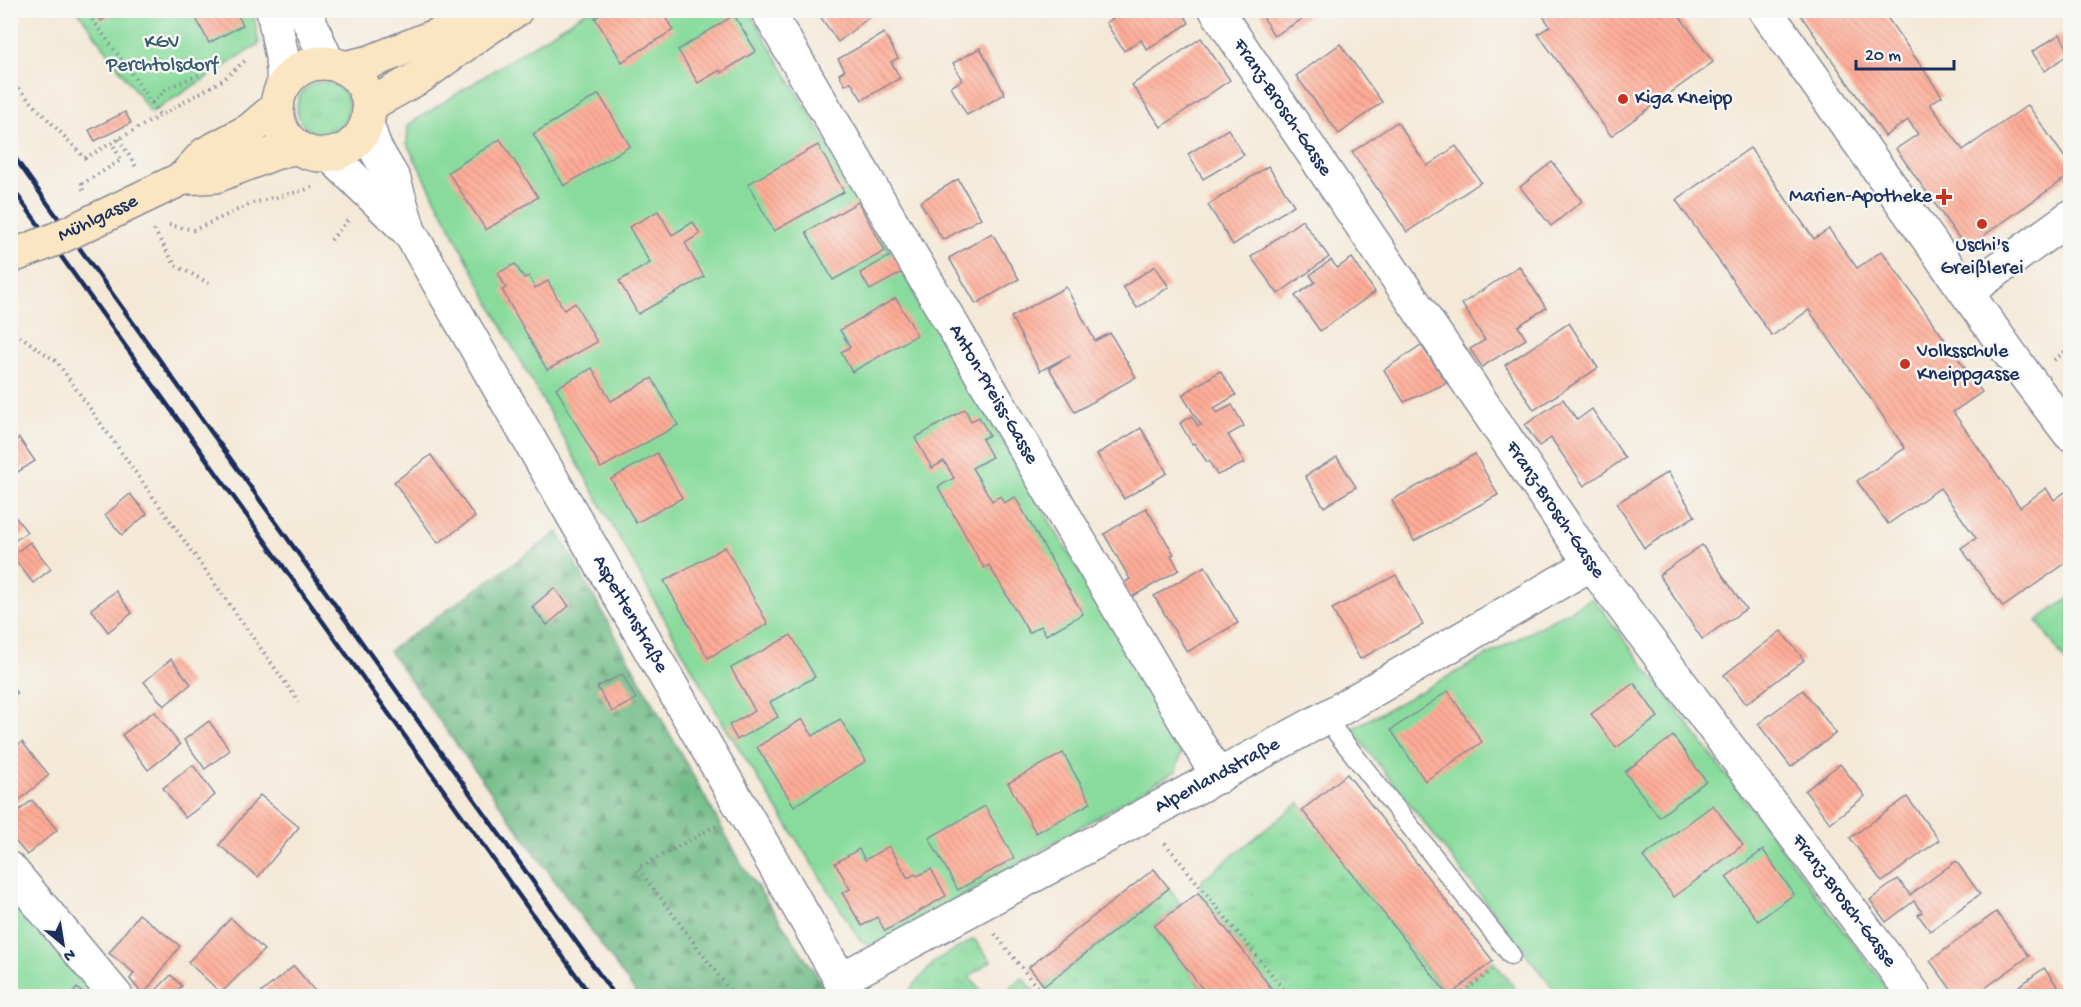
<svg xmlns="http://www.w3.org/2000/svg" width="2081" height="1007" font-family="'Gochi Hand',sans-serif">
  <style>
    .grass { fill: url(#grass-tufts); stroke: #52857d; stroke-width: 1.5 }
    .forest { fill: url(#forest-firs); stroke: #447571; stroke-width: 1.5 }
    .garden { fill: #88db9c; stroke: #52857d; stroke-width: 1.5 }
    .building { fill: url(#building-back-hatch) }
    .lines { fill: none; stroke-linecap: round; stroke-linejoin: round }
    .lane-casing { stroke: #888c9a; stroke-width: 21 }
    .street-casing { stroke: #888c9a; stroke-width: 36 }
    .secondary-casing { stroke: #888c9a; stroke-width: 36 }
    .path { stroke: #888c9a; stroke-width: 4; stroke-dasharray: 1.5 4.5; stroke-linecap: butt }
    .lane { stroke: #fff; stroke-width: 18 }
    .street { stroke: #fff; stroke-width: 33 }
    .secondary { stroke: #fbe6c3; stroke-width: 33 }
    .rail { stroke: #1b2f5e; stroke-width: 4.5 }
    .secondary-bridge-casing { stroke: #888c9a; stroke-width: 36; stroke-linecap: butt }
    .secondary-bridge { stroke: #fbe6c3; stroke-width: 33 }
    .poi-dot { fill: #c8321e; stroke: #f6f6f2; stroke-width: 2 }
    .labels { text-anchor: middle; dominant-baseline: central; stroke-width: 5; stroke-linejoin: round; paint-order: stroke }
    .park-label { font-size: 20px; fill: #365a6e; stroke: #f6f6f2 }
    .poi-label { font-size: 20px; fill: #1b2f5e; stroke: #f6f6f2; text-anchor: start }
    .street-label { font-size: 20px; fill: #1b2f5e; stroke: #f6f6f2 }
  </style>
  <defs>
    <pattern id="grass-tufts" width="24" height="20" patternUnits="userSpaceOnUse" patternTransform="scale(1.5)"><rect width="24" height="20" fill="#88db9c"/><path d="M3 7l-1-3M5 7V3M7 7l1-3M15 17l-1-3M17 17v-4M19 17l1-3" fill="none" stroke="#75bc89"/></pattern>
    <pattern id="forest-firs" width="22" height="20" patternUnits="userSpaceOnUse" patternTransform="scale(1.5)"><rect width="22" height="20" fill="#6ebb84"/><path d="M5 1l3.5 6h-7zM16 11l3.5 6h-7z" fill="#5a986f"/></pattern>
    <pattern id="building-back-hatch" width="6" height="6" patternUnits="userSpaceOnUse" patternTransform="scale(1.5)"><rect width="6" height="6" fill="#feac96"/><path d="M-1 5l2 2M0 0l6 6M5-1l2 2" fill="none" stroke="#d99484"/></pattern>
  </defs>
  <rect width="100%" height="100%" fill="#f6f6f2"/>
  <filter id="ink" filterUnits="userSpaceOnUse"><feTurbulence type="fractalNoise" baseFrequency=".0167" numOctaves="2"/><feDisplacementMap in="SourceGraphic" scale="12" xChannelSelector="R" yChannelSelector="G"/><feConvolveMatrix kernelMatrix="1 2 1 2 8 2 1 2 1" color-interpolation-filters="sRGB"/></filter>
  <filter id="wash" filterUnits="userSpaceOnUse"><feTurbulence type="fractalNoise" baseFrequency=".008" numOctaves="4" result="noise"/><feDisplacementMap in="SourceGraphic" scale="24" xChannelSelector="R" yChannelSelector="G"/><feGaussianBlur stdDeviation="1.35" result="paint"/><feColorMatrix in="noise" values="0 0 0 0 0 0 0 0 0 0 0 0 0 0 0 0 0 1.4 0 .05"/><feComposite in="paint" operator="in"/></filter>
  <g filter="url(#wash)">
    <rect width="100%" height="100%" fill="#f4e9d7"/>
    <g class="grass">
      <circle cx="323" cy="108" r="26"/>
      <polygon points="1299,803 1448,996 1493,961 1521,996 1277,996 1198,893 1203,879"/>
      <polygon points="1169,888 1181,905 1154,926 1208,996 1052,996 1044,986"/>
      <polygon points="974,939 991,961 969,977 986,996 911,996 909,991 936,960"/>
      <polygon points="1023,978 1038,996 997,996"/>
    </g>
    <polygon class="forest" points="558,532 743,866 831,996 638,996 389,651"/>
    <g class="garden">
      <polygon points="78,11 253,11 259,44 151,113"/>
      <polygon points="587,11 749,11 1183,747 1176,771 875,948 860,940 721,720 510,342 407,144 408,125"/>
      <polygon points="2070,597 2070,668 2037,621"/>
      <polygon points="1593,598 1893,996 1559,996 1351,729"/>
      <polygon points="11,888 98,996 11,996"/>
    </g>
    <g id="blocks">
      <g class="building">
        <polygon points="94,10 119,10 101,21"/>
        <polygon points="210,10 235,10 243,25 209,43 196,18"/>
        <polygon points="606,10 661,10 673,30 622,62 595,18"/>
        <polygon points="820,10 878,10 838,42 817,12"/>
        <polygon points="1125,10 1181,10 1189,23 1147,50 1141,40 1124,51 1106,23"/>
        <polygon points="1259,10 1318,10 1274,36"/>
        <polygon points="1539,10 1675,10 1713,62 1611,136 1538,34 1550,26"/>
        <polygon points="1797,10 1882,10 1942,96 1930,104 1963,150 2028,105 2070,165 2070,175 1966,248 1896,149 1918,134 1908,120 1885,136"/>
        <polygon points="734,15 756,51 721,73 720,70 698,83 678,50"/>
        <polygon points="884,33 898,58 891,62 900,78 862,100 851,82 845,85 839,74 845,70 838,59"/>
        <polygon points="2060,34 2070,53 2045,71 2032,52"/>
        <polygon points="1201,38 1230,80 1161,127 1132,85"/>
        <polygon points="1340,44 1382,102 1339,134 1296,76"/>
        <polygon points="980,48 1005,94 967,115 951,87 962,80 953,63"/>
        <polygon points="599,94 630,146 564,186 533,134"/>
        <polygon points="125,112 131,123 95,141 89,130"/>
        <polygon points="1397,122 1427,166 1456,146 1481,182 1407,232 1352,152"/>
        <polygon points="1228,129 1244,155 1203,179 1188,154"/>
        <polygon points="500,139 538,197 486,230 448,172"/>
        <polygon points="818,145 844,192 774,231 748,184"/>
        <polygon points="1750,148 1814,239 1829,229 1857,268 1882,251 1982,392 1953,412 2020,507 2046,488 2054,500 2065,492 2070,499 2070,560 2003,607 1961,548 1976,538 1940,488 1888,524 1857,481 1905,448 1809,310 1772,336 1676,200"/>
        <polygon points="1552,162 1582,201 1551,226 1520,187"/>
        <polygon points="1268,166 1294,205 1233,245 1208,205"/>
        <polygon points="958,179 981,218 943,240 920,202"/>
        <polygon points="858,202 885,251 833,280 806,232"/>
        <polygon points="658,211 672,235 693,222 700,234 685,243 704,277 638,314 619,281 650,263 629,227"/>
        <polygon points="1302,220 1329,257 1278,294 1251,257"/>
        <polygon points="992,233 1019,279 976,304 949,258"/>
        <polygon points="895,253 905,271 870,290 860,273"/>
        <polygon points="1352,258 1375,292 1320,331 1295,296 1315,282 1310,275 1331,260 1337,268"/>
        <polygon points="515,264 524,278 529,276 535,288 548,281 564,310 575,303 597,342 547,370 502,290 506,288 498,273"/>
        <polygon points="1155,266 1169,287 1137,308 1123,287"/>
        <polygon points="1519,266 1546,308 1518,326 1526,339 1482,367 1470,349 1485,340 1462,304"/>
        <polygon points="1066,287 1095,341 1110,333 1136,377 1075,412 1049,368 1071,355 1040,371 1011,317"/>
        <polygon points="896,298 917,335 852,372 841,352 850,347 840,330"/>
        <polygon points="1569,323 1598,368 1534,410 1505,365"/>
        <polygon points="1421,345 1447,383 1404,402 1384,370"/>
        <polygon points="592,368 611,401 652,378 678,425 601,468 556,388"/>
        <polygon points="1220,371 1236,395 1214,408 1217,413 1232,405 1244,426 1228,435 1245,463 1217,475 1209,461 1207,462 1194,443 1192,444 1180,423 1192,416 1198,426 1201,425 1182,395"/>
        <polygon points="1563,399 1577,420 1592,409 1625,458 1584,486 1551,438 1539,446 1525,425"/>
        <polygon points="965,409 971,421 979,417 989,435 982,439 992,457 972,468 992,501 1000,496 1004,503 1015,497 1083,614 1046,635 1041,626 1029,633 989,565 984,568 938,487 954,478 944,461 932,468 915,438"/>
        <polygon points="1141,428 1167,473 1124,499 1097,454"/>
        <polygon points="19,438 35,461 10,477 10,444"/>
        <polygon points="657,453 682,498 636,523 611,479"/>
        <polygon points="1475,454 1498,495 1414,541 1392,500"/>
        <polygon points="431,455 475,517 438,543 394,482"/>
        <polygon points="1337,457 1356,487 1324,507 1305,476"/>
        <polygon points="1668,472 1695,516 1644,548 1617,503"/>
        <polygon points="130,494 147,514 122,535 105,515"/>
        <polygon points="1146,508 1174,554 1171,555 1179,570 1130,598 1122,584 1130,579 1104,534"/>
        <polygon points="13,514 27,532 10,544 10,516"/>
        <polygon points="30,542 51,569 33,583 12,556"/>
        <polygon points="1702,545 1746,609 1702,639 1659,575"/>
        <polygon points="725,547 768,624 708,658 664,581"/>
        <polygon points="1205,566 1238,623 1187,652 1154,596"/>
        <polygon points="1396,575 1423,625 1360,659 1332,609"/>
        <polygon points="554,588 569,606 547,625 532,607"/>
        <polygon points="116,591 132,613 108,632 91,609"/>
        <polygon points="1781,631 1804,660 1746,704 1724,675"/>
        <polygon points="791,635 815,677 770,702 778,717 737,740 729,725 755,711 731,668"/>
        <polygon points="171,659 191,684 164,706 144,682"/>
        <polygon points="622,674 636,699 612,712 597,687"/>
        <polygon points="1634,683 1658,717 1616,748 1591,714"/>
        <polygon points="10,686 17,693 10,699"/>
        <polygon points="1803,690 1836,733 1791,767 1758,724"/>
        <polygon points="1448,691 1482,742 1425,781 1391,730"/>
        <polygon points="154,711 180,745 148,770 122,735"/>
        <polygon points="802,719 813,736 840,719 866,761 794,806 757,747"/>
        <polygon points="209,721 230,750 205,769 184,740"/>
        <polygon points="1673,736 1706,781 1659,817 1625,772"/>
        <polygon points="22,742 49,775 15,804 20,810 32,800 57,830 27,855 10,835 10,751"/>
        <polygon points="1063,753 1091,803 1036,833 1008,783"/>
        <polygon points="1840,764 1865,796 1830,823 1805,791"/>
        <polygon points="193,765 215,795 185,818 163,788"/>
        <polygon points="1347,774 1493,961 1449,996 1302,810"/>
        <polygon points="260,795 299,827 258,877 219,845"/>
        <polygon points="1907,797 1939,840 1882,882 1850,838"/>
        <polygon points="1713,805 1743,845 1674,897 1643,857"/>
        <polygon points="985,806 1014,858 958,890 929,838"/>
        <polygon points="889,846 908,878 915,874 917,876 931,869 946,896 885,931 877,917 862,926 842,893 850,889 835,863 859,849 865,860"/>
        <polygon points="1763,850 1794,894 1758,921 1726,877"/>
        <polygon points="1956,861 1980,894 1930,931 1918,915 1922,912 1914,901 1886,922 1870,900 1898,879 1910,895"/>
        <polygon points="1154,869 1169,888 1044,986 1029,967"/>
        <polygon points="1198,893 1247,956 1277,996 1208,996 1154,926"/>
        <polygon points="1996,912 2029,956 1974,996 1956,996 1930,961"/>
        <polygon points="139,914 180,946 143,995 130,979 134,973 109,953"/>
        <polygon points="231,918 264,950 221,993 188,962"/>
        <polygon points="294,966 319,996 257,996"/>
        <polygon points="2044,968 2065,996 2006,996"/>
        <polygon points="171,975 182,986 171,996 150,996"/>
        <polygon points="77,988 86,996 70,996"/>
        <polygon points="1640,989 1646,996 1630,996"/>
        <polygon points="1706,990 1711,996 1697,996"/>
      </g>
    </g>
  </g>
  <g filter="url(#ink)">
    <use href="#blocks" fill-opacity="0" stroke="#888c9a" stroke-width="1.5"/>
    <g class="lines">
      <g class="lane-casing">
        <polyline id="lane" points="1325,718 1511,955"/>
      </g>
      <g class="street-casing">
        <g id="street">
          <polyline points="273,10 282,57 284,85"/>
          <polyline points="304,10 328,63"/>
          <path id="s1" d="M767 10 1218 777"/>
          <path id="s2" d="M1216 10 1591 564 1915 996"/>
          <polyline points="1765,10 2028,379 2070,434"/>
          <path id="s3" d="M367 124 375 148 394 180 409 231 850 996"/>
          <polyline points="330,155 408,231"/>
          <polyline points="1967,292 2070,217"/>
          <polyline points="10,869 116,996"/>
          <path id="s4" d="M840 980 1325 718 1591 564"/>
        </g>
      </g>
      <g class="secondary-casing">
        <g id="secondary">
          <circle cx="323" cy="109" r="46"/>
          <polyline points="344,68 370,62 435,36 481,30"/>
          <polyline points="369,105 420,77 485,30 516,10"/>
          <polyline points="183,178 205,154 250,130 277,107"/>
          <polyline points="183,178 216,176 272,154 296,147"/>
        </g>
      </g>
      <g class="path">
        <polyline points="85,10 130,71 159,114"/>
        <polyline points="10,80 85,158 223,80 248,58"/>
        <polyline points="152,103 167,88 201,74"/>
        <polyline points="119,139 136,167"/>
        <polyline points="83,190 82,184 121,160 112,143"/>
        <polyline points="169,225 194,230 253,203 316,187"/>
        <polyline points="154,230 175,265 212,285"/>
        <polyline points="331,240 348,220"/>
        <polyline points="10,329 57,362 299,702"/>
        <polyline points="2054,360 2070,348"/>
        <polyline points="716,826 638,868 734,996"/>
        <polyline points="1165,843 1289,996"/>
        <polyline points="995,934 1044,996"/>
        <polyline points="1458,996 1492,970"/>
      </g>
      <use href="#lane" class="lane"/>
      <use href="#street" class="street"/>
      <use href="#secondary" class="secondary"/>
      <g class="rail">
        <polyline points="10,151 615,996"/>
        <polyline points="10,185 591,996"/>
      </g>
      <g class="secondary-bridge-casing">
        <g id="secondary-bridge">
          <path id="s5" d="M10 257 56 239 183 178"/>
        </g>
      </g>
      <use href="#secondary-bridge" class="secondary-bridge"/>
    </g>
  </g>
  <g class="poi-dot">
    <circle cx="1623" cy="99" r="6"/>
    <path d="M1941 188h6v6h6v6h-6v6h-6v-6h-6v-6h6z"/>
    <circle cx="1982" cy="224" r="6"/>
    <circle cx="1905" cy="364" r="6"/>
  </g>
  <g class="labels">
    <g class="park-label">
      <text x="162" y="43">KGV<tspan x="162" dy="23">Perchtolsdorf</tspan></text>
    </g>
    <g class="poi-label">
      <text x="1635" y="99">Kiga Kneipp</text>
      <text x="1932" y="197" text-anchor="end">Marien-Apotheke</text>
      <text x="1982" y="246" text-anchor="middle">Uschi's<tspan x="1982" dy="23">Greißlerei</tspan></text>
      <text x="1917" y="352">Volksschule<tspan x="1917" dy="23">Kneippgasse</tspan></text>
    </g>
    <g class="street-label">
      <text stroke="none"><textPath href="#s2" startOffset="118">Franz-Brosch-Gasse</textPath></text>
      <text stroke="none"><textPath href="#s5" startOffset="96">Mühlgasse</textPath></text>
      <text stroke="none"><textPath href="#s1" startOffset="446">Anton-Preiss-Gasse</textPath></text>
      <text stroke="none"><textPath href="#s2" startOffset="604">Franz-Brosch-Gasse</textPath></text>
      <text stroke="none"><textPath href="#s3" startOffset="558">Aspettenstraße</textPath></text>
      <text stroke="none"><textPath href="#s4" startOffset="429">Alpenlandstraße</textPath></text>
      <text stroke="none"><textPath href="#s2" startOffset="1090">Franz-Brosch-Gasse</textPath></text>
    </g>
  </g>
  <rect width="2081" height="1007" fill="none" stroke="#f6f6f2" stroke-width="36"/>
  <g transform="translate(63 944) rotate(150)" stroke="#f6f6f2" stroke-width="4.5" paint-order="stroke">
  <path d="M0-4.5L10 22L0 15L-10 22Z" fill="#1b2f5e"/>
  <text y="-9" font-size="16" font-weight="bold" text-anchor="middle" fill="#1b2f5e">N</text>
  </g>
  <path d="M1856 60v9h98v-9" fill="none" stroke="#1b2f5e" stroke-width="3"/>
  <text x="1865" y="60" font-size="18" fill="#1b2f5e" stroke="#f6f6f2" stroke-width="4.5" paint-order="stroke">20 m</text>
</svg>
